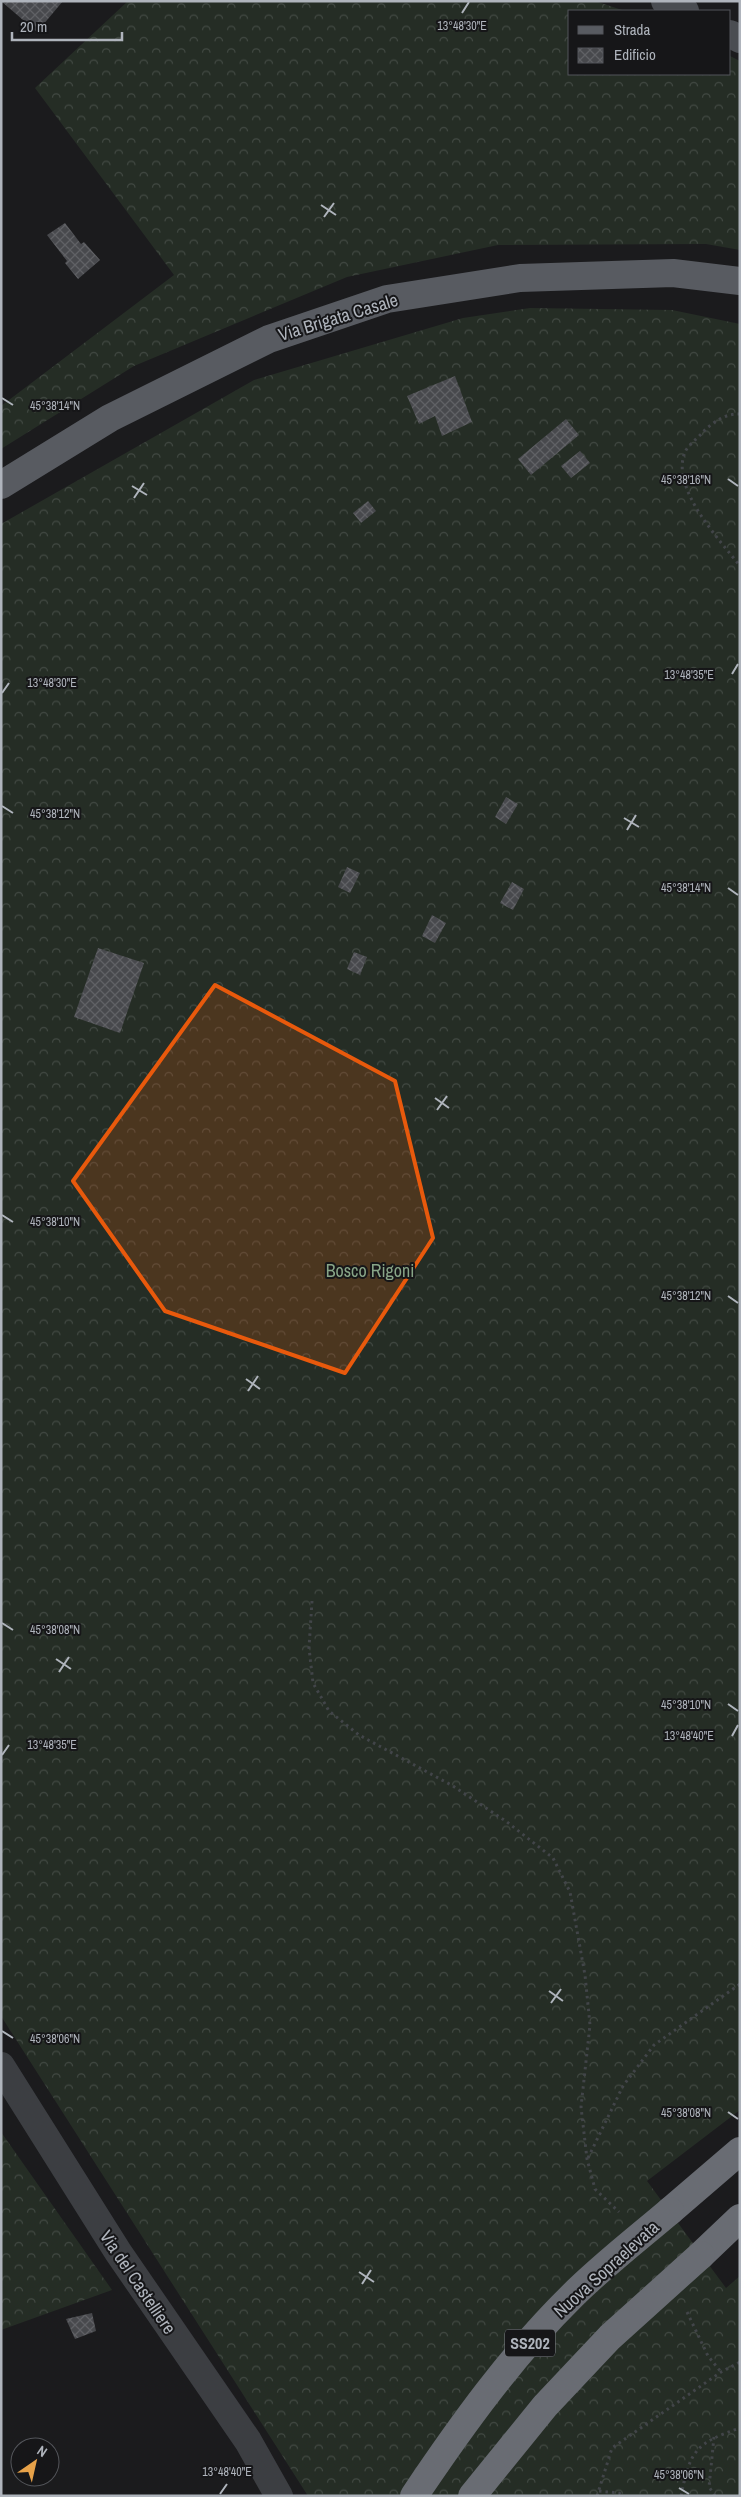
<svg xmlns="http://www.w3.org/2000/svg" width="741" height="2497" font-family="'Archivo Narrow',sans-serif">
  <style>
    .forest { fill: url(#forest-crowns) }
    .building { fill: url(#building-cross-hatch) }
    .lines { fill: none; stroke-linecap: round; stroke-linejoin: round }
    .path { stroke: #424549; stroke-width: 3; stroke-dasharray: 2.5 4; stroke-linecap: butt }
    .street { stroke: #3c3e42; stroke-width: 28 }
    .secondary { stroke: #4a4d52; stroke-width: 28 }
    .primary { stroke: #585b61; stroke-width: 28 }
    .highway { stroke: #696c73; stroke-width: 28 }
    .highway-bridge { stroke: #696c73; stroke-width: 28 }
    .marked { fill: #e8590c; fill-opacity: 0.2; stroke: #e8590c; stroke-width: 4; stroke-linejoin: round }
    .ticks { fill: none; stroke: #afb4bc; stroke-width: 2 }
    .labels { text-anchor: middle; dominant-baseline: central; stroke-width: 4; stroke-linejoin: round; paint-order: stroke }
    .shield { fill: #161618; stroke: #81858b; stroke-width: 1 }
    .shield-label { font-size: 16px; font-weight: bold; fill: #afb4bc }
    .street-label { font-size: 18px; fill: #afb4bc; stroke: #161618 }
    .park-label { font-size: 18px; fill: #88a587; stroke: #161618 }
    .ticks-label { font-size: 12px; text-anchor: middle; fill: #afb4bc; stroke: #161618; stroke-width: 4; stroke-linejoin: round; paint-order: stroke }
  </style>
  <defs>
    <pattern id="forest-crowns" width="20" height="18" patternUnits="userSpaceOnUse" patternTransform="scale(1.25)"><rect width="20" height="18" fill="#252d25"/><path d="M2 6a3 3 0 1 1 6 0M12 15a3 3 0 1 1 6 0" fill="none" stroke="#424943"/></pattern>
    <pattern id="building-cross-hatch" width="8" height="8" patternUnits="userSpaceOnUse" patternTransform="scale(1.25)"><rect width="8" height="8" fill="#48494d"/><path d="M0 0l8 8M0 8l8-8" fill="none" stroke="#606165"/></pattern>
  </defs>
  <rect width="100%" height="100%" fill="#1b1b1d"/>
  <g class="forest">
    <polygon points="128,1 595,1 625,11 570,11 570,74 730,74 730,56 740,61 740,250 706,244 498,245 347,277 134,366 1,449 1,406 174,275 35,88"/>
    <polygon points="530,308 672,310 740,324 740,2110 647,2181 726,2288 740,2276 740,2496 308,2496 1,2016 1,524 254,380 463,318"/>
    <polygon points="1,2132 112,2290 1,2330"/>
  </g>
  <g class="building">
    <polygon points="1,1 63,1 37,32"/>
    <polygon points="65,223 81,244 84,242 100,260 78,279 65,263 67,261 47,235"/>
    <polygon points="455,376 472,422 442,436 435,416 419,424 407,396"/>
    <polygon points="566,419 579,435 531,475 518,459"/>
    <polygon points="580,451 590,463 571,478 561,466"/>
    <polygon points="368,501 376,511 361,523 353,513"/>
    <polygon points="506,797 518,804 506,824 495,817"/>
    <polygon points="347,867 360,873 350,893 338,887"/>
    <polygon points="512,882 524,889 513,910 500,903"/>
    <polygon points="432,915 446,923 435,943 422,936"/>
    <polygon points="98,948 144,963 120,1033 74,1017"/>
    <polygon points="354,952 367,957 360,975 347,969"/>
    <polygon points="92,2313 96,2331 75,2339 66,2319"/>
  </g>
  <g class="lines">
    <g class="path">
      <path d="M740 414C726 413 713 422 703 432 698 438 688 445 685 452 670 488 719 539 740 566"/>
      <polyline points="312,1601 309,1648 313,1683 329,1711 359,1735 453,1786 507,1822 553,1858 570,1892 585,1975 590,2025 581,2107 587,2159 595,2189 619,2212"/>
      <polyline points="588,2158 623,2086 654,2045 740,1984"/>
      <polyline points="687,2312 708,2356 721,2372"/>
      <polyline points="714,2437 709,2487 715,2496"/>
      <polyline points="599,2491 619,2493 623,2496"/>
      <polyline points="597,2496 612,2448 721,2372 740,2362"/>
      <path d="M681 2496C690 2450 696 2443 740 2428"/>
    </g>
    <polyline class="street" points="1,2066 118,2252 248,2441 279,2496"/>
    <g class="secondary">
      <polyline points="665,1 685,11"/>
      <polyline points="730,34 740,39"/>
    </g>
    <polyline class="primary" points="1,485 110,418 269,339 387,299 520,278 673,273 740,281"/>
    <g class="highway">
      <polyline points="670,2211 740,2151"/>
      <polyline points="701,2255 740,2218"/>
    </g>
    <g class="highway-bridge">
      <path d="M414 2496C461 2426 512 2355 572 2296 602 2266 637 2239 670 2211"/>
      <polyline points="472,2496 545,2406 610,2337 701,2255"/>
    </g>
  </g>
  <path class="marked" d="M215 985 395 1081 433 1238 345 1373 165 1311 73 1181Z"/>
  <path class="ticks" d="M462 13 469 2M321 205 336 215M324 217 334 203M2 398 13 405M728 479 738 486M132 486 147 495M134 498 144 483M732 674 738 664M2 693 9 683M2 806 13 813M624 818 639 827M627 830 636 815M728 888 738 895M435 1098 449 1108M437 1110 447 1096M2 1215 13 1222M728 1296 738 1303M246 1379 260 1389M248 1391 258 1376M2 1623 13 1630M56 1659 71 1669M59 1672 69 1657M728 1704 738 1711M732 1736 738 1725M2 1755 9 1745M549 1991 563 2001M551 2003 561 1989M2 2031 13 2038M728 2112 738 2119M359 2272 374 2282M362 2284 371 2270M679 2488 689 2494M220 2494 227 2484"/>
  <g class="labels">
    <rect class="shield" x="505" y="2329.5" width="50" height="27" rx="4"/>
    <g class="shield-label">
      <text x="530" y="2343">SS202</text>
    </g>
    <g class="street-label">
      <text transform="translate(338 317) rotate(-17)">Via Brigata Casale</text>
      <text transform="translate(606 2269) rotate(-42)">Nuova Sopraelevata</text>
      <text transform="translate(138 2282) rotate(56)">Via del Castelliere</text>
    </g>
    <g class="park-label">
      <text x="370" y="1270">Bosco Rigoni</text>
    </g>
  </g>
  <g class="ticks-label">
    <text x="462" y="30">13°48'30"E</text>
    <text x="55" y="410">45°38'14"N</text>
    <text x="686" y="484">45°38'16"N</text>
    <text x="689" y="679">13°48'35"E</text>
    <text x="52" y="687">13°48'30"E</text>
    <text x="55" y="818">45°38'12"N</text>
    <text x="686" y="892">45°38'14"N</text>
    <text x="55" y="1226">45°38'10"N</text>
    <text x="686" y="1300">45°38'12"N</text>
    <text x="55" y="1634">45°38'08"N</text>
    <text x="686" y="1709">45°38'10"N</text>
    <text x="689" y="1740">13°48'40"E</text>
    <text x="52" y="1749">13°48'35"E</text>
    <text x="55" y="2043">45°38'06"N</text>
    <text x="686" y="2117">45°38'08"N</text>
    <text x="227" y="2476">13°48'40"E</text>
    <text x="679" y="2479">45°38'06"N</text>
  </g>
  <rect width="741" height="2497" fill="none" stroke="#afb4bc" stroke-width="5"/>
  <rect x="568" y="10" width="162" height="65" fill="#161618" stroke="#53555a"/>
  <rect x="578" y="26" width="25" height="8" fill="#585b61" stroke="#53555a"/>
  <text x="614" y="35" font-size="15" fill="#afb4bc">Strada</text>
  <rect x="578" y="48" width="25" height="15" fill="url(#building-cross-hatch)" stroke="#53555a"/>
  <text x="614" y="60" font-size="15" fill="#afb4bc">Edificio</text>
  <g transform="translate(35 2462) rotate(34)"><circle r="24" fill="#161618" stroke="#53555a"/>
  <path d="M0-4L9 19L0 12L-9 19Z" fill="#e7a249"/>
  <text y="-8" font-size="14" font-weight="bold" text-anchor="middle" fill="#afb4bc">N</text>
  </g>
  <path d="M12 32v8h110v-8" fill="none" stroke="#afb4bc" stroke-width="2.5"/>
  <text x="20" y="32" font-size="15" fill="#afb4bc" stroke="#161618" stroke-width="4" paint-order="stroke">20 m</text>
</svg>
